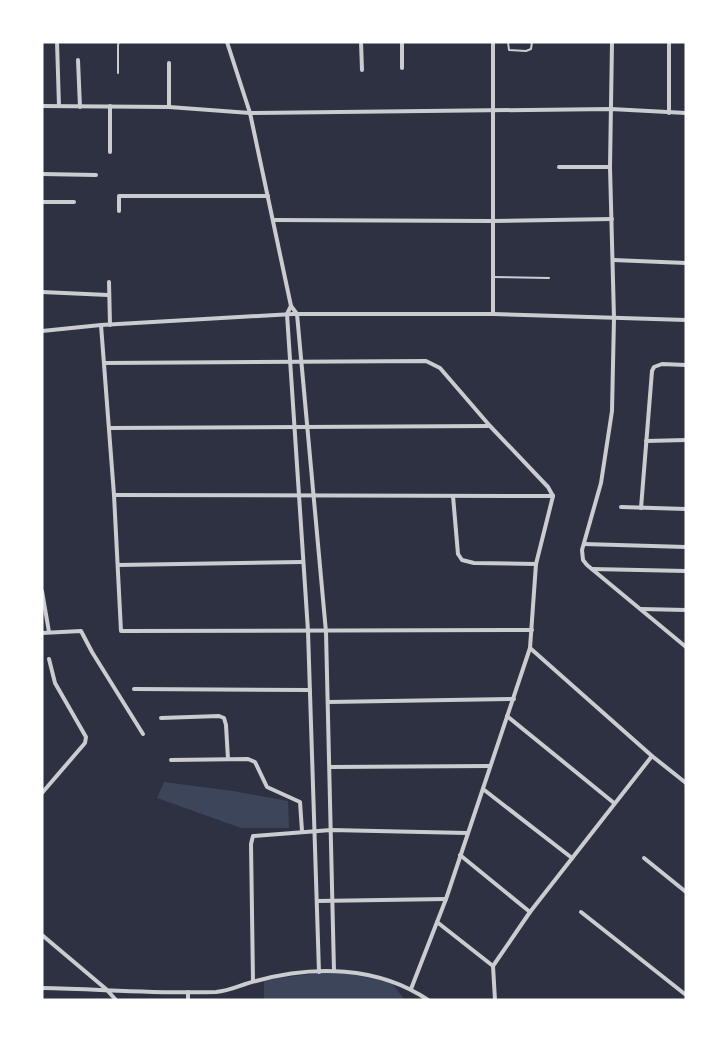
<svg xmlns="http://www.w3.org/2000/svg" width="728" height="1042" font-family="Roboto,sans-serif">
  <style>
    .green { fill: #3c4559 }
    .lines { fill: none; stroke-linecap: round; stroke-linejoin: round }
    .service { stroke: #caccd0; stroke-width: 2 }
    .minor { stroke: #caccd0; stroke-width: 4 }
  </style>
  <rect width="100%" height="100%" fill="#2d3142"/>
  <g class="green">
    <polygon points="164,782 233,791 288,801 289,828 241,828 157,798"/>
    <polygon points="334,971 391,982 405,1000 264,1000 264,980"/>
  </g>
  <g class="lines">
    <g class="service">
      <polyline points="508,42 509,50 526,51 531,49 532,42"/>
      <polyline points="118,73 118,45 119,42"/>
      <polyline points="492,277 549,278"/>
    </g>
    <g class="minor">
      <polyline points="57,42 59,106"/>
      <polyline points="227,42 250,113 291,306 297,314 326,632 334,971"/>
      <polyline points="361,42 362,70"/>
      <polyline points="612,42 610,167 614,318 612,411 601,483 582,550 583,560 587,565 686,647"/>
      <polyline points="78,60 80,107"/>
      <polyline points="169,63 169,107"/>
      <polyline points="402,68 402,42"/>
      <polyline points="42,106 169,107 250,113 611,109 686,113"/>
      <polyline points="669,113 669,42"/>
      <polyline points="110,152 110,106"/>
      <polyline points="559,167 610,167"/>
      <polyline points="42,174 96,175"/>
      <polyline points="42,202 74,202"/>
      <polyline points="119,211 119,196 268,196"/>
      <polyline points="273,220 492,221 612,219"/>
      <polyline points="613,260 686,263"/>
      <polyline points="109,282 110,325"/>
      <polyline points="42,292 108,295"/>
      <polyline points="291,306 287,314 308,631 319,972"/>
      <polyline points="493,314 493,42"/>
      <polyline points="101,325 114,495 121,631 532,630"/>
      <polyline points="42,331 101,325 293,314 493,314 686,320"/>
      <polyline points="104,363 426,361 440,368 490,426 548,487 553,496"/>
      <polyline points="109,428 489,426"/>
      <polyline points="646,441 686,440"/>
      <polyline points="114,495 553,496"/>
      <polyline points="453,496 458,554 462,560 474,563 536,564"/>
      <polyline points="621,507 686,509"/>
      <polyline points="641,508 652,371 654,367 662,364 686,365"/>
      <polyline points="584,544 686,547"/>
      <polyline points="118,565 302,562"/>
      <polyline points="592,569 686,571"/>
      <polyline points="42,591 49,632"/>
      <polyline points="641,609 686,610"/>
      <polyline points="42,633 81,631 92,652 143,734"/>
      <polyline points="530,648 652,756 686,783"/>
      <polyline points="134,689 310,690"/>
      <polyline points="328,702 514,699"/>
      <polyline points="507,716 614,803"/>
      <polyline points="161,718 219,716 224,718 226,725 228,759"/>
      <polyline points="171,760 248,759 255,762 267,787 300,802 302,831"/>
      <polyline points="330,767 490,766"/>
      <polyline points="483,789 572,858"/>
      <polyline points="42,793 85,743 86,737 55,683 49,659"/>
      <polyline points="460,855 530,912"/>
      <polyline points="644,858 686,892"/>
      <polyline points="317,901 446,899"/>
      <polyline points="581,912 686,995"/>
      <polyline points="437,922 493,966"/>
      <polyline points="42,935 106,989 116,1000"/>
      <polyline points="253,981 251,844 253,836 331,830 467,833"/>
      <path d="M42 988C100 989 158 994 216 992 231 991 242 984 256 981 313 965 378 966 428 1000"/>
      <polyline points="411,989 446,899 530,648 536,564 553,496"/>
      <polyline points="188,992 188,1000"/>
      <polyline points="495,1000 493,966 530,912 652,756"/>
    </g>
  </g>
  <rect width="728" height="1042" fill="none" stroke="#ffffff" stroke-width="87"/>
</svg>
